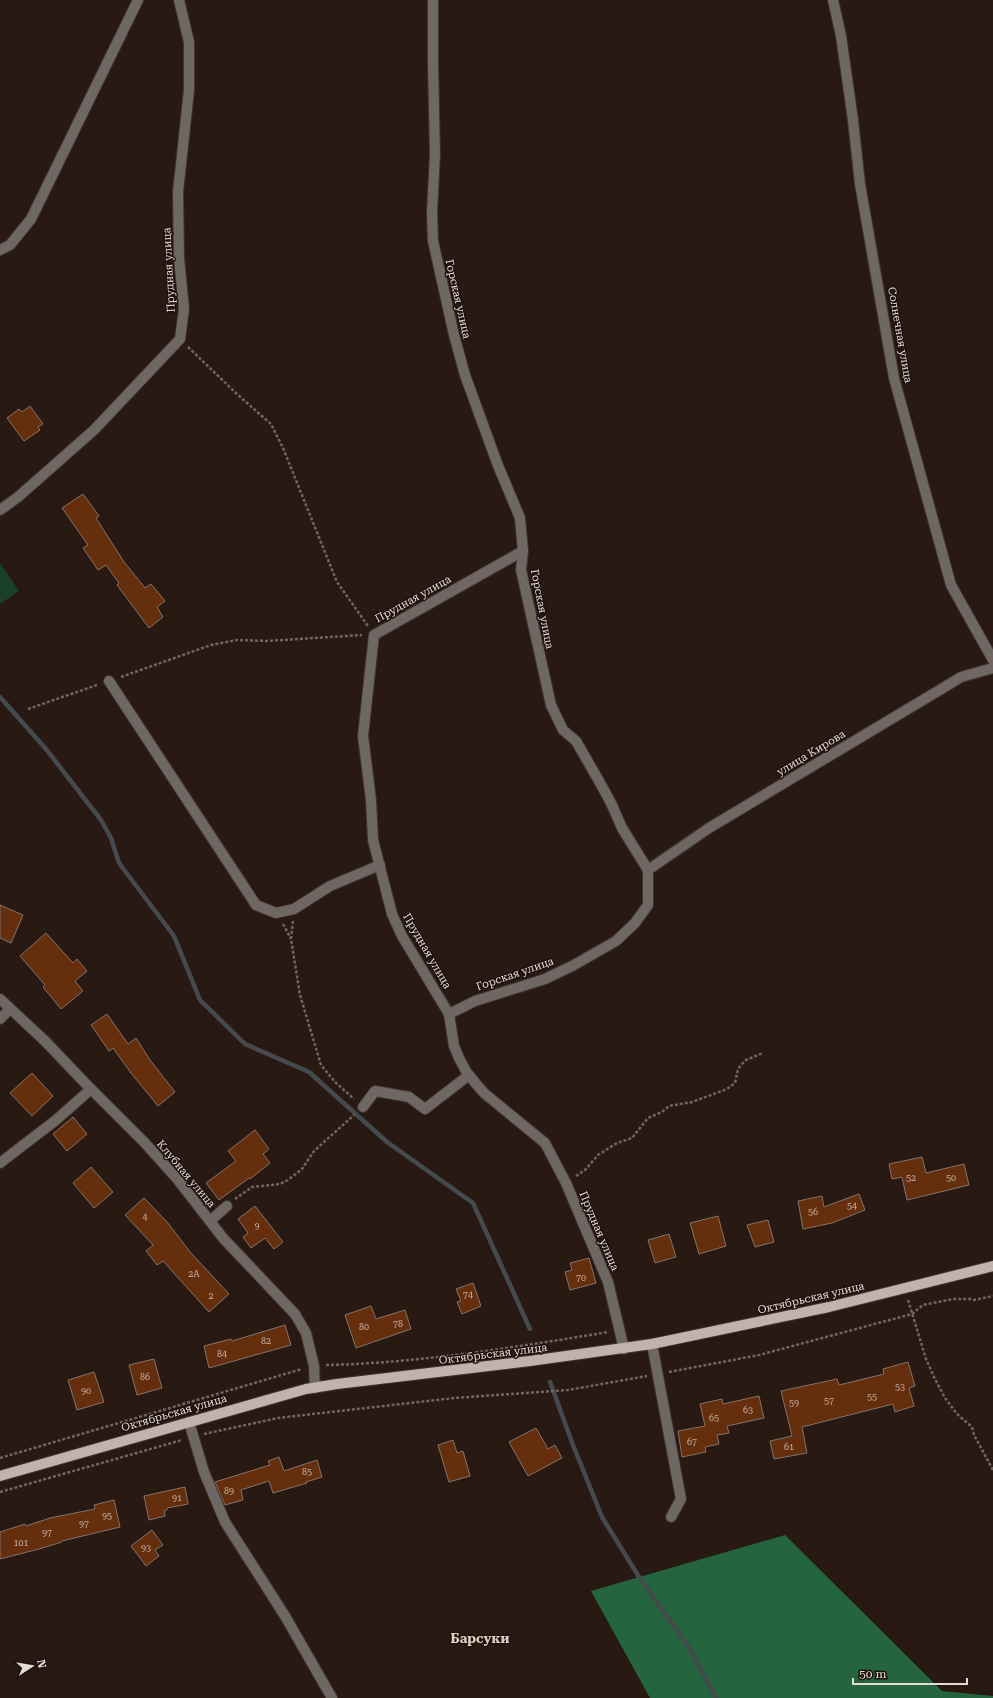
<svg xmlns="http://www.w3.org/2000/svg" width="993" height="1698" font-family="'Roboto Serif',serif">
  <style>
    .green { fill: #194129 }
    .forest { fill: #24643f }
    .lines { fill: none; stroke-linecap: round; stroke-linejoin: round }
    .stream { stroke: #454a4e; stroke-width: 4.5 }
    .building { fill: #652f0d; stroke: #84736a }
    .minor-casing { stroke: #42352e; stroke-width: 12 }
    .major-casing { stroke: #42352e; stroke-width: 12 }
    .path { stroke: #72655f; stroke-width: 2.5; stroke-dasharray: 3 2; stroke-linecap: butt }
    .minor { stroke: #6f6764; stroke-width: 10 }
    .major { stroke: #c3b2ac; stroke-width: 10 }
    .labels { text-anchor: middle; dominant-baseline: central; stroke-width: 3; stroke-linejoin: round; paint-order: stroke }
    .number-label { font-size: 9px; fill: #c5b0a4 }
    .street-label { font-size: 11px; fill: #e5dbd6; stroke: #1e110a }
    .quarter-label { font-size: 13px; font-weight: bold; fill: #e0cdc3; stroke: #1e110a }
  </style>
  <rect width="100%" height="100%" fill="#281a13"/>
  <polygon class="green" points="0,563 19,591 0,604"/>
  <polygon class="forest" points="785,1535 942,1691 993,1696 993,1698 650,1698 591,1591"/>
  <g class="lines">
    <g class="stream">
      <polyline points="0,697 46,749 101,820 111,838 119,863 174,936 200,1000 245,1044 309,1072 387,1142 473,1203 530,1329"/>
      <polyline points="550,1382 573,1445 602,1517 639,1577 688,1646 716,1698"/>
    </g>
  </g>
  <g class="building">
    <polygon points="30,406 43,424 38,427 40,430 24,441 7,418 19,409 22,412"/>
    <polygon points="83,494 99,516 96,518 124,562 145,588 151,584 165,601 157,607 163,617 149,628 117,585 119,583 106,565 98,570 83,548 88,545 62,508"/>
    <polygon points="0,905 23,915 11,943 0,938"/>
    <polygon points="46,933 73,963 77,959 87,971 75,981 83,991 61,1009 43,987 45,985 20,956"/>
    <polygon points="107,1014 128,1044 136,1038 150,1060 175,1092 158,1106 131,1073 113,1048 109,1051 91,1025"/>
    <polygon points="32,1073 53,1096 32,1116 10,1093"/>
    <polygon points="73,1117 87,1134 67,1151 53,1134"/>
    <polygon points="255,1130 269,1149 263,1154 270,1163 250,1179 249,1178 219,1200 206,1183 236,1161 228,1151"/>
    <polygon points="922,1157 926,1173 964,1164 969,1185 907,1200 902,1177 892,1179 889,1164"/>
    <polygon points="91,1167 113,1192 94,1208 73,1183"/>
    <polygon points="859,1194 865,1210 832,1223 803,1229 798,1201 822,1196 824,1207"/>
    <polygon points="144,1198 167,1222 191,1253 229,1294 209,1312 163,1261 157,1265 146,1251 153,1245 125,1215"/>
    <polygon points="255,1206 283,1242 274,1249 265,1238 251,1248 243,1237 248,1233 238,1219"/>
    <polygon points="718,1216 726,1246 699,1254 690,1223"/>
    <polygon points="768,1220 774,1242 755,1247 747,1225"/>
    <polygon points="669,1234 676,1257 655,1263 648,1240"/>
    <polygon points="589,1258 596,1283 570,1290 565,1272 572,1270 570,1263"/>
    <polygon points="473,1283 481,1306 462,1314 457,1302 461,1301 456,1289"/>
    <polygon points="371,1306 376,1319 405,1310 411,1329 356,1348 345,1315"/>
    <polygon points="285,1325 291,1345 209,1368 204,1346 231,1339 232,1341"/>
    <polygon points="154,1359 162,1388 137,1395 129,1365"/>
    <polygon points="908,1362 915,1386 909,1388 914,1406 895,1412 893,1404 802,1427 807,1453 774,1459 770,1441 792,1436 781,1391 837,1379 839,1385 884,1374 883,1369"/>
    <polygon points="94,1372 104,1402 77,1410 68,1380"/>
    <polygon points="759,1396 764,1418 727,1426 729,1433 717,1435 719,1444 705,1447 706,1452 682,1457 678,1431 705,1426 700,1404 722,1399 723,1404"/>
    <polygon points="536,1428 548,1449 555,1445 562,1458 528,1476 509,1442"/>
    <polygon points="453,1440 457,1453 463,1451 470,1476 449,1482 438,1445"/>
    <polygon points="279,1457 284,1471 317,1460 322,1477 306,1482 307,1483 273,1493 269,1481 241,1490 243,1500 225,1505 215,1482 270,1465 268,1461"/>
    <polygon points="185,1487 188,1504 167,1508 167,1510 164,1511 165,1516 149,1520 144,1496"/>
    <polygon points="114,1500 120,1527 62,1541 62,1542 39,1549 0,1559 0,1532 25,1524 26,1526 50,1518 95,1509 94,1505"/>
    <polygon points="152,1530 163,1545 155,1550 159,1556 146,1566 131,1546"/>
  </g>
  <g class="lines">
    <g class="minor-casing">
      <g id="minor">
        <polyline points="433,0 433,64 435,154 432,213 433,241 454,335 465,375 497,463 520,518 523,551 521,570 551,705 563,730 576,741 599,781 611,803 622,828 648,870 648,905 635,923 616,941 574,965 545,979 475,1001 449,1014"/>
        <polyline points="833,0 841,36 853,120 860,184 894,378 951,585 993,660"/>
        <polyline points="0,250 10,245 31,219 138,0"/>
        <polyline points="0,510 18,497 94,430 180,339 184,309 179,258 178,192 189,90 189,42 179,0"/>
        <polyline points="523,551 374,635 363,736 371,800 373,840 392,914 402,936 449,1014 454,1046 459,1058 467,1073 484,1093 545,1143 566,1183 608,1282 624,1349"/>
        <polyline points="109,681 256,905 276,913 294,909 330,886 380,865"/>
        <polyline points="648,870 709,828 943,688 961,677 993,668"/>
        <polyline points="0,999 45,1041 85,1083 145,1143 178,1180 223,1238 295,1314 306,1333 314,1366 315,1388"/>
        <polyline points="0,1019 10,1009"/>
        <polyline points="363,1107 375,1091 409,1097 425,1109 469,1075"/>
        <polyline points="0,1163 56,1120 91,1089"/>
        <polyline points="210,1221 227,1206"/>
        <polyline points="652,1344 681,1499 671,1517"/>
        <polyline points="189,1422 204,1472 225,1522 285,1616 332,1698"/>
      </g>
    </g>
    <g class="major-casing">
      <polyline id="major" points="0,1476 306,1389 337,1384 530,1361 652,1344 829,1307 993,1266"/>
    </g>
    <g class="path">
      <polyline points="188,347 238,395 271,424 283,448 337,582 368,626"/>
      <polyline points="121,677 211,645 237,640 267,641 362,635"/>
      <polyline points="28,709 97,685"/>
      <polyline points="293,921 291,939 300,995 321,1065 335,1082 354,1099"/>
      <polyline points="283,924 291,939"/>
      <polyline points="576,1176 585,1170 598,1155 617,1143 632,1138 648,1118 662,1112 669,1106 692,1102 727,1089 735,1083 738,1069 741,1065 746,1060 763,1053"/>
      <polyline points="235,1199 252,1187 280,1184 288,1180 302,1169 314,1151 354,1115"/>
      <polyline points="908,1300 926,1359 935,1379 945,1398 957,1414 972,1427 974,1435 993,1470"/>
      <path d="M326 1365C421 1363 515 1347 609 1332"/>
      <polyline points="669,1372 759,1355 912,1314 923,1305 953,1299 970,1299 974,1300 993,1296"/>
      <polyline points="204,1434 278,1418 454,1398 568,1390 647,1376"/>
      <polyline points="0,1458 302,1369"/>
      <polyline points="0,1492 182,1440"/>
    </g>
    <use href="#minor" class="minor"/>
    <use href="#major" class="major"/>
  </g>
  <g class="labels">
    <g class="number-label">
      <text x="911" y="1178">52</text>
      <text x="951" y="1178">50</text>
      <text x="852" y="1206">54</text>
      <text x="813" y="1212">56</text>
      <text x="145" y="1217">4</text>
      <text x="257" y="1226">9</text>
      <text x="194" y="1274">2А</text>
      <text x="581" y="1278">70</text>
      <text x="468" y="1295">74</text>
      <text x="211" y="1296">2</text>
      <text x="398" y="1324">78</text>
      <text x="364" y="1327">80</text>
      <text x="266" y="1341">82</text>
      <text x="222" y="1354">84</text>
      <text x="145" y="1377">86</text>
      <text x="900" y="1387">53</text>
      <text x="86" y="1391">90</text>
      <text x="872" y="1397">55</text>
      <text x="829" y="1401">57</text>
      <text x="794" y="1403">59</text>
      <text x="748" y="1410">63</text>
      <text x="714" y="1418">65</text>
      <text x="692" y="1442">67</text>
      <text x="789" y="1447">61</text>
      <text x="307" y="1472">85</text>
      <text x="229" y="1491">89</text>
      <text x="177" y="1498">91</text>
      <text x="107" y="1516">95</text>
      <text x="84" y="1524">97</text>
      <text x="47" y="1533">97</text>
      <text x="21" y="1543">101</text>
      <text x="146" y="1548">93</text>
    </g>
    <g class="street-label">
      <text transform="translate(169 270) rotate(-93)">Прудная улица</text>
      <text transform="translate(458 299) rotate(77)">Горская улица</text>
      <text transform="translate(900 335) rotate(80)">Солнечная улица</text>
      <text transform="translate(413 599) rotate(-29)">Прудная улица</text>
      <text transform="translate(542 609) rotate(79)">Горская улица</text>
      <text transform="translate(811 753) rotate(-31)">улица Кирова</text>
      <text transform="translate(427 951) rotate(60)">Прудная улица</text>
      <text transform="translate(515 974) rotate(-19)">Горская улица</text>
      <text transform="translate(186 1174) rotate(50)">Клубная улица</text>
      <text transform="translate(599 1231) rotate(67)">Прудная улица</text>
      <text transform="translate(811 1298) rotate(-13)">Октябрьская улица</text>
      <text transform="translate(493 1354) rotate(-7)">Октябрьская улица</text>
      <text transform="translate(174 1413) rotate(-16)">Октябрьская улица</text>
    </g>
    <g class="quarter-label">
      <text x="480" y="1638">Барсуки</text>
    </g>
  </g>
  <g transform="translate(32 1666) rotate(78)" stroke="#1e110a" stroke-width="3" paint-order="stroke">
  <path d="M0-3L7 15L0 10L-7 15Z" fill="#e5dbd6"/>
  <text y="-6" font-size="11" font-weight="bold" text-anchor="middle" fill="#e5dbd6">N</text>
  </g>
  <path d="M853 1678v6h114v-6" fill="none" stroke="#e5dbd6" stroke-width="2"/>
  <text x="859" y="1678" font-size="12" fill="#e5dbd6" stroke="#1e110a" stroke-width="3" paint-order="stroke">50 m</text>
</svg>
